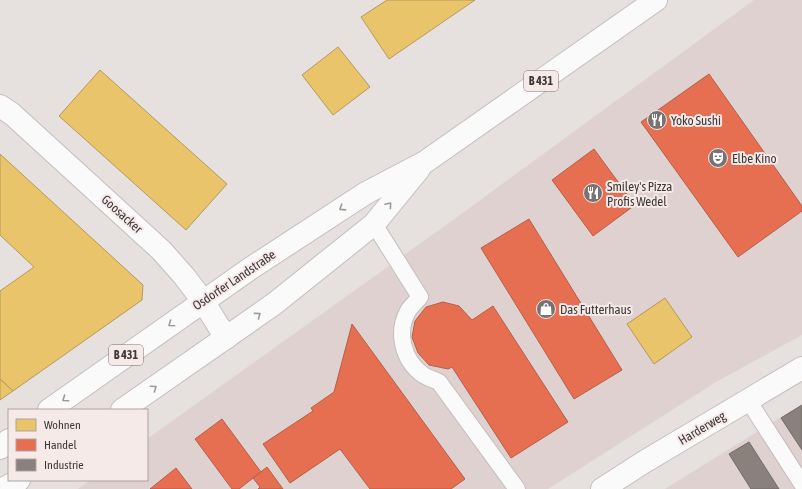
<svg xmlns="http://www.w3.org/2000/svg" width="802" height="489" font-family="'Asap Condensed',sans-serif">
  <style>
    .built { fill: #ded1cf }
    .homes { fill: #e9c46a; stroke: #b59a5b }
    .shops { fill: #e76f51; stroke: #b45f4a }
    .industry { fill: #8a817c; stroke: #736b68 }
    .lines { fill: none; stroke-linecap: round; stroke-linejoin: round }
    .service-casing { stroke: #c3bebd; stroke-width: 18 }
    .minor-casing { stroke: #c3bebd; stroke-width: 24 }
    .primary-casing { stroke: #c3bebd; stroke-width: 24 }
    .service { stroke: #fbfafa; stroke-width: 16 }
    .minor { stroke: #fbfafa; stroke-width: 22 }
    .primary { stroke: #fbfafa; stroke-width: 22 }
    .oneway { stroke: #9c9a99 }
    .labels { text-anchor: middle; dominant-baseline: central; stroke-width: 4; stroke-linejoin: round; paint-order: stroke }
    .shield { fill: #f6eae9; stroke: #746e6d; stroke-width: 1 }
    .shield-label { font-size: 12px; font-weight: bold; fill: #3d3938 }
    .poi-label { font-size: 13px; fill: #3d3938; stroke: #f6eae9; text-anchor: start }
    .street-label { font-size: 13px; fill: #3d3938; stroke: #f6eae9 }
  </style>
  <rect width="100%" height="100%" fill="#e6e0df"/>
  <g class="built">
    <polygon points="754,0 802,0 802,335 716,382 548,489 78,489 90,480 147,480 147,439 453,220"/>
    <polygon points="802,404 802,489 665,489"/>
  </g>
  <g class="homes">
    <polygon points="387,0 475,0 389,59 361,17"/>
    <polygon points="338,47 370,87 333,115 302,75"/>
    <polygon points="100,70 227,184 186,230 59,116"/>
    <polygon points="0,154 143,285 142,300 13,391 0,379 0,291 34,267 0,235"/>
    <polygon points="665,298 692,337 654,364 627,324"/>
    <polygon points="0,379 13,391 0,400"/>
  </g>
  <g class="shops">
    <polygon points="709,74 802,206 802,211 738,257 641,122"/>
    <polygon points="594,149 635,205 593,236 552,180"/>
    <polygon points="529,219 622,370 574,399 481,248"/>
    <polygon points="443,302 459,306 472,320 493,306 568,422 511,458 452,367 448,369 429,365 418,353 412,337 415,321 426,307"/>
    <polygon points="352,324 465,479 451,489 370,489 340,449 290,483 263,444 313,411 311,408 334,392"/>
    <polygon points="222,419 261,472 239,489 232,489 195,439"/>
    <polygon points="267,467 283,489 258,489 260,487 253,478"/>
    <polygon points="176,468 192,489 150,489"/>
  </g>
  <g class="industry">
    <polygon points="802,405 802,450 781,418"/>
    <polygon points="749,442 779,489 751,489 729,454"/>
  </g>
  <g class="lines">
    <g class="service-casing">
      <g id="service">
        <path d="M374 224 420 297C417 301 411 306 408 311 396 332 403 360 422 374 427 378 434 379 439 382L517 489"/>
        <polyline points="748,400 802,484"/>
      </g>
    </g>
    <g class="minor-casing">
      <g id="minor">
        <polyline points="0,106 12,114 161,250 184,276 203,301 226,338"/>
        <polyline points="602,489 644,462 802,368"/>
      </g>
    </g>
    <g class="primary-casing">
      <g id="primary">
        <polyline points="49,410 251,268 366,193 425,162 656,0"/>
        <polyline points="122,410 274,304 374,224 419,169"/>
        <polyline points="0,448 9,440"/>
        <polyline points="3,489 19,480"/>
      </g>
    </g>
    <use href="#service" class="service"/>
    <use href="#minor" class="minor"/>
    <use href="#primary" class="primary"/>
  </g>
  <defs><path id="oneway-chevron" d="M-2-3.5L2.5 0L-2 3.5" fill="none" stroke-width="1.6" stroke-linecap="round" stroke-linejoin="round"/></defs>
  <g class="oneway">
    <use href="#oneway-chevron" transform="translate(389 205) rotate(-50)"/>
    <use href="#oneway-chevron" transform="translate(342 208) rotate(147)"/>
    <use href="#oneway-chevron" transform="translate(258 315) rotate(-36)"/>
    <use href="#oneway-chevron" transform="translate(171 324) rotate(145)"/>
    <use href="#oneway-chevron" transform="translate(154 388) rotate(-35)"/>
    <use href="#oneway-chevron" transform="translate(65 399) rotate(145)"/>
  </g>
  <defs>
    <g id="restaurant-disc" transform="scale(1)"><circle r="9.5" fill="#787372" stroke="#f6eae9"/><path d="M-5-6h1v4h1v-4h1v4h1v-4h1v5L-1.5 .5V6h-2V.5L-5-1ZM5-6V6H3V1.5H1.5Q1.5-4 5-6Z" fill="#fff"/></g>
    <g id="theatre-disc" transform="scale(1)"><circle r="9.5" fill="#787372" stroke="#f6eae9"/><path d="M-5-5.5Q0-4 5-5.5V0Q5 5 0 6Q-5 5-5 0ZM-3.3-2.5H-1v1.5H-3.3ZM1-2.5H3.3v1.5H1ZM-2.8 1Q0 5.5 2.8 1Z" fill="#fff"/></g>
    <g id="shop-disc" transform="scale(1)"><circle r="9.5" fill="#787372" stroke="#f6eae9"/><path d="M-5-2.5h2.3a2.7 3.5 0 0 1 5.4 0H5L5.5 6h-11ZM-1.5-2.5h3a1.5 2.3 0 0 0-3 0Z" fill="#fff"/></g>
  </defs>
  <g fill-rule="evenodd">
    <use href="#restaurant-disc" x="657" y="120"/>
    <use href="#theatre-disc" x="718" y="158"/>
    <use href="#restaurant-disc" x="593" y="193"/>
    <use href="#shop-disc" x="546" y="309"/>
  </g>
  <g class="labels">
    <g class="shield">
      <rect x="524" y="71" width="34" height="20" rx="3"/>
      <rect x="109" y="345" width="34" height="20" rx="3"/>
    </g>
    <g class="shield-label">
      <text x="541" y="81">B 431</text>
      <text x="126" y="355">B 431</text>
    </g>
    <g class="poi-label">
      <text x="671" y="120">Yoko Sushi</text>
      <text x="732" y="158">Elbe Kino</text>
      <text x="607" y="186">Smiley's Pizza<tspan x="607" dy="15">Profis Wedel</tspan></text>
      <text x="560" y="309">Das Futterhaus</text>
    </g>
    <g class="street-label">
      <text transform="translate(122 214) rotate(42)">Goosacker</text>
      <text transform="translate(234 280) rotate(-34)">Osdorfer Landstraße</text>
      <text transform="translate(702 428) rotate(-31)">Harderweg</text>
    </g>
  </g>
  <rect x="8" y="409" width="140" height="72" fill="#f6eae9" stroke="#aca3a2"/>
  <rect x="16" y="419" width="20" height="12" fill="#e9c46a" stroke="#aca3a2"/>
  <text x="44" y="429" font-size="12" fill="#3d3938">Wohnen</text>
  <rect x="16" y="439" width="20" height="12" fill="#e76f51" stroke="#aca3a2"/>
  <text x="44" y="449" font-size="12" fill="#3d3938">Handel</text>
  <rect x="16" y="459" width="20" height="12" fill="#8a817c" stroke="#aca3a2"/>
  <text x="44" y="469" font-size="12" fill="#3d3938">Industrie</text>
</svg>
